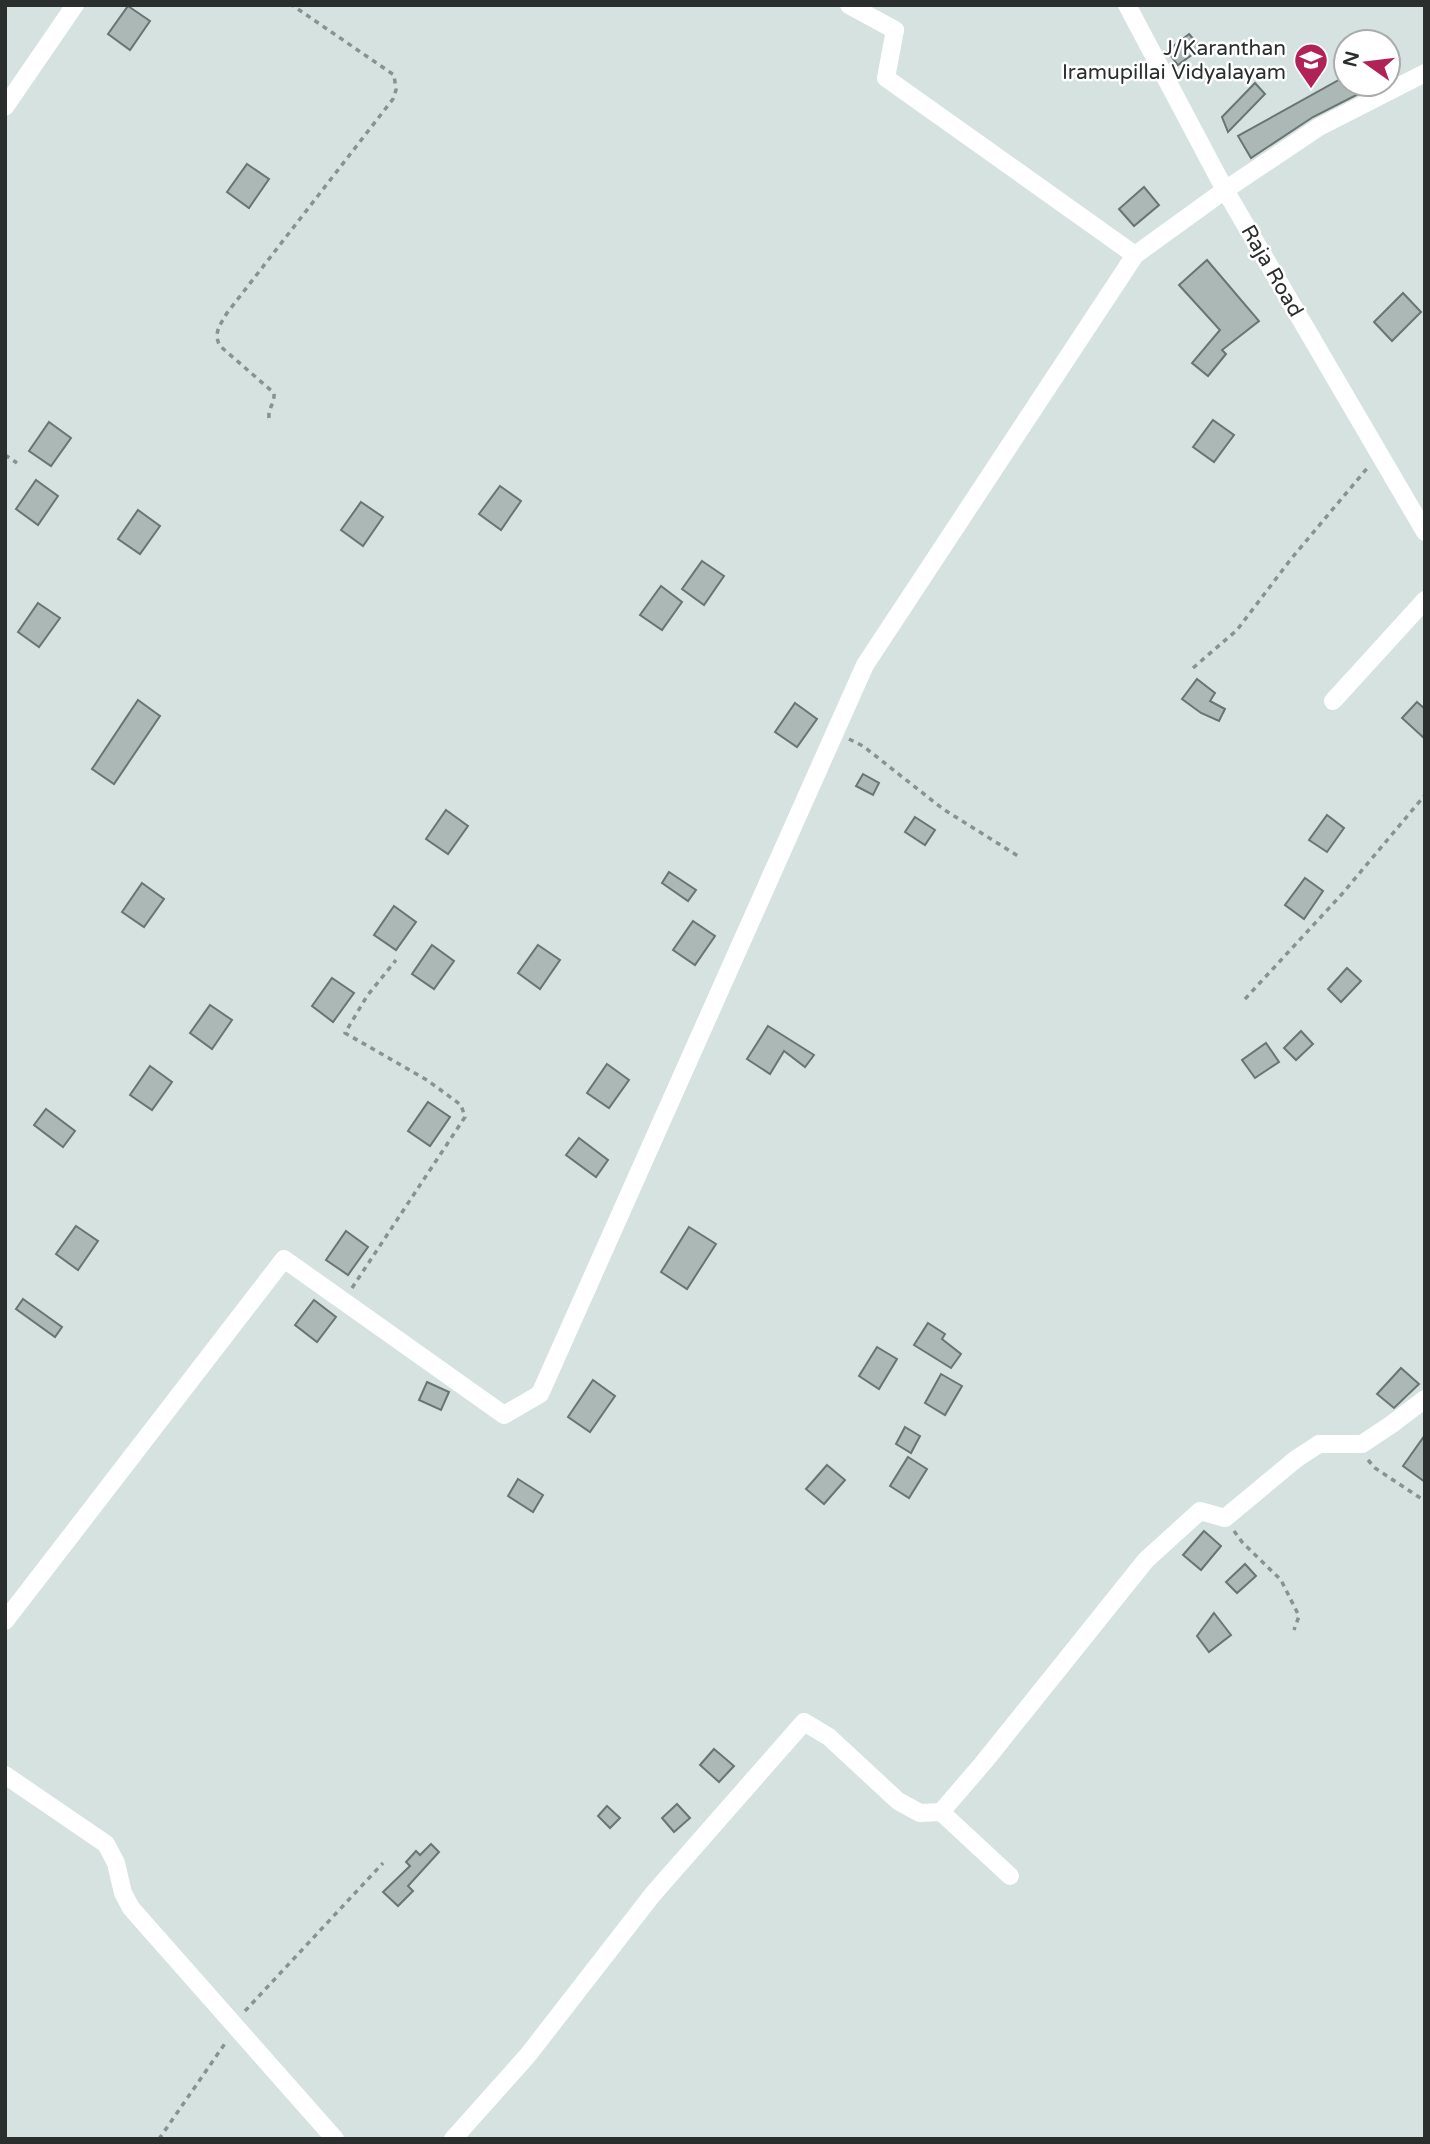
<svg xmlns="http://www.w3.org/2000/svg" width="1430" height="2144" font-family="'Varela Round',sans-serif">
  <style>
    .building { fill: #acb8b6; stroke: #697573; stroke-width: 2 }
    .lines { fill: none; stroke-linecap: round; stroke-linejoin: round }
    .path { stroke: #889290; stroke-width: 3.5; stroke-dasharray: 5 5; stroke-linecap: butt }
    .minor { stroke: #fff; stroke-width: 18 }
    .labels { text-anchor: middle; dominant-baseline: central; stroke-width: 5; stroke-linejoin: round; paint-order: stroke }
    .poi-label { font-size: 21px; fill: #2a2f2e; stroke: #fff; text-anchor: end }
    .street-label { font-size: 21px; fill: #2a2f2e; stroke: #fff }
  </style>
  <rect width="100%" height="100%" fill="#d5e2e0"/>
  <g class="building">
    <polygon points="128,6 150,21 130,50 108,34"/>
    <polygon points="1189,34 1201,48 1178,65 1167,51"/>
    <polygon points="1346,76 1346,84 1378,84 1313,117 1251,158 1238,136"/>
    <polygon points="1255,83 1265,94 1228,132 1222,117"/>
    <polygon points="247,164 269,179 249,208 227,192"/>
    <polygon points="1144,187 1159,205 1134,226 1119,209"/>
    <polygon points="1207,260 1259,321 1222,350 1226,354 1208,376 1192,363 1220,330 1179,285"/>
    <polygon points="1403,293 1421,312 1392,341 1374,322"/>
    <polygon points="1213,420 1234,435 1214,462 1193,447"/>
    <polygon points="49,422 71,438 51,466 29,451"/>
    <polygon points="36,480 58,496 38,525 16,509"/>
    <polygon points="500,486 521,501 501,530 479,514"/>
    <polygon points="361,502 383,517 363,546 341,530"/>
    <polygon points="138,510 160,526 140,554 118,539"/>
    <polygon points="702,561 724,576 704,605 682,589"/>
    <polygon points="661,586 682,602 662,630 640,615"/>
    <polygon points="38,603 60,618 39,647 18,632"/>
    <polygon points="1197,679 1215,693 1210,701 1225,709 1219,721 1201,713 1182,699"/>
    <polygon points="138,700 160,716 114,784 92,769"/>
    <polygon points="1417,702 1425,709 1425,739 1402,718"/>
    <polygon points="795,703 817,719 797,747 775,732"/>
    <polygon points="863,774 879,783 873,795 856,786"/>
    <polygon points="446,810 468,826 448,854 426,839"/>
    <polygon points="1327,815 1344,828 1327,852 1309,840"/>
    <polygon points="915,817 935,830 925,845 905,832"/>
    <polygon points="669,872 696,890 688,901 662,883"/>
    <polygon points="1305,878 1323,891 1304,919 1285,905"/>
    <polygon points="142,883 164,899 144,927 122,912"/>
    <polygon points="394,906 416,922 396,950 374,935"/>
    <polygon points="693,921 715,936 695,965 673,950"/>
    <polygon points="432,945 454,961 434,989 412,974"/>
    <polygon points="538,945 560,960 540,989 518,973"/>
    <polygon points="1347,968 1361,981 1341,1002 1328,989"/>
    <polygon points="332,978 354,993 333,1022 312,1006"/>
    <polygon points="210,1005 232,1020 212,1049 190,1033"/>
    <polygon points="768,1026 814,1055 805,1067 784,1051 770,1074 747,1059"/>
    <polygon points="1301,1031 1313,1044 1296,1060 1284,1048"/>
    <polygon points="1266,1043 1279,1062 1255,1078 1242,1060"/>
    <polygon points="607,1064 629,1080 609,1108 587,1093"/>
    <polygon points="150,1066 172,1082 152,1110 130,1095"/>
    <polygon points="428,1102 450,1117 430,1146 408,1131"/>
    <polygon points="46,1109 75,1131 63,1147 34,1125"/>
    <polygon points="579,1138 608,1160 596,1177 566,1155"/>
    <polygon points="76,1226 98,1241 78,1270 56,1254"/>
    <polygon points="689,1227 716,1244 687,1289 661,1272"/>
    <polygon points="346,1231 368,1247 348,1275 326,1260"/>
    <polygon points="23,1299 62,1327 55,1337 16,1309"/>
    <polygon points="314,1300 336,1317 317,1342 295,1325"/>
    <polygon points="928,1323 945,1334 942,1339 961,1354 951,1368 914,1345"/>
    <polygon points="877,1347 897,1359 879,1389 859,1376"/>
    <polygon points="1401,1368 1419,1384 1394,1408 1377,1394"/>
    <polygon points="941,1374 962,1386 945,1415 925,1403"/>
    <polygon points="593,1380 615,1396 590,1432 568,1417"/>
    <polygon points="427,1382 449,1392 441,1410 419,1400"/>
    <polygon points="905,1427 920,1436 911,1453 896,1444"/>
    <polygon points="1425,1435 1425,1482 1403,1466"/>
    <polygon points="908,1457 927,1469 909,1498 890,1486"/>
    <polygon points="827,1465 845,1480 824,1504 806,1489"/>
    <polygon points="518,1479 543,1495 533,1512 508,1496"/>
    <polygon points="1204,1531 1221,1546 1201,1570 1183,1555"/>
    <polygon points="1245,1564 1256,1576 1237,1593 1226,1582"/>
    <polygon points="1214,1613 1231,1635 1209,1652 1197,1636"/>
    <polygon points="714,1749 734,1766 719,1782 700,1765"/>
    <polygon points="677,1804 690,1818 674,1832 662,1818"/>
    <polygon points="607,1806 620,1818 610,1828 598,1816"/>
    <polygon points="431,1844 439,1852 408,1886 413,1891 398,1906 383,1892 410,1866 406,1862 416,1851 420,1855"/>
  </g>
  <g class="lines">
    <g class="path">
      <path d="M269 418C268 408 275 403 274 393L220 346C213 333 220 325 227 313L393 99 396 90 394 75 292 5"/>
      <polyline points="5,455 17,463"/>
      <polyline points="1193,668 1237,630 1291,559 1369,466"/>
      <polyline points="849,739 863,746 943,809 1018,856"/>
      <polyline points="1245,999 1342,894 1425,795"/>
      <polyline points="352,1288 465,1117 461,1105 427,1080 345,1033 367,996 396,960"/>
      <polyline points="1368,1460 1375,1468 1425,1501"/>
      <polyline points="1234,1531 1242,1542 1281,1580 1299,1616 1294,1630"/>
      <polyline points="245,2011 383,1863"/>
      <polyline points="159,2139 226,2042"/>
    </g>
    <g class="minor">
      <polyline points="849,5 895,30 886,78 1135,255"/>
      <polyline points="1127,5 1225,190 1425,532"/>
      <polyline points="5,107 75,5"/>
      <polyline points="1333,701 1425,600"/>
      <polyline points="5,1621 284,1259 504,1415 540,1394 865,665 1135,255 1225,190 1319,127 1425,73"/>
      <polyline points="5,1775 106,1844 116,1863 123,1893 131,1908 335,2139"/>
      <polyline points="1010,1876 941,1812 984,1762 1146,1560 1200,1511 1225,1518 1296,1459 1319,1444 1362,1444 1392,1424 1425,1399"/>
      <polyline points="453,2139 528,2055 653,1894 804,1722 829,1737 898,1801 920,1813 941,1812"/>
    </g>
  </g>
  <defs>
    <g id="school-pin" transform="scale(1.75)"><path d="M0 17L-7.5 6A9.5 9.5 0 1 1 7.5 6Z" fill="#b12256" stroke="#fff"/><path d="M0-5L7-2L0 1L-7-2ZM-4 1L0 2.5L4 1V4Q0 6-4 4Z" fill="#fff"/></g>
  </defs>
  <g fill-rule="evenodd">
    <use href="#school-pin" x="1311" y="60"/>
  </g>
  <g class="labels">
    <g class="poi-label">
      <text x="1286" y="48">J/Karanthan<tspan x="1286" dy="24">Iramupillai Vidyalayam</tspan></text>
    </g>
    <g class="street-label">
      <text transform="translate(1272 271) rotate(60)">Raja Road</text>
    </g>
  </g>
  <rect width="1430" height="2144" fill="none" stroke="#2a2f2e" stroke-width="14"/>
  <g transform="translate(1367 63) rotate(284)"><circle r="33" fill="#ffffff" stroke="#aaacab" stroke-width="2"/>
  <path d="M0-5L12 26L0 18L-12 26Z" fill="#b12256"/>
  <text y="-10" font-size="19" font-weight="bold" text-anchor="middle" fill="#2a2f2e">N</text>
  </g>
</svg>
